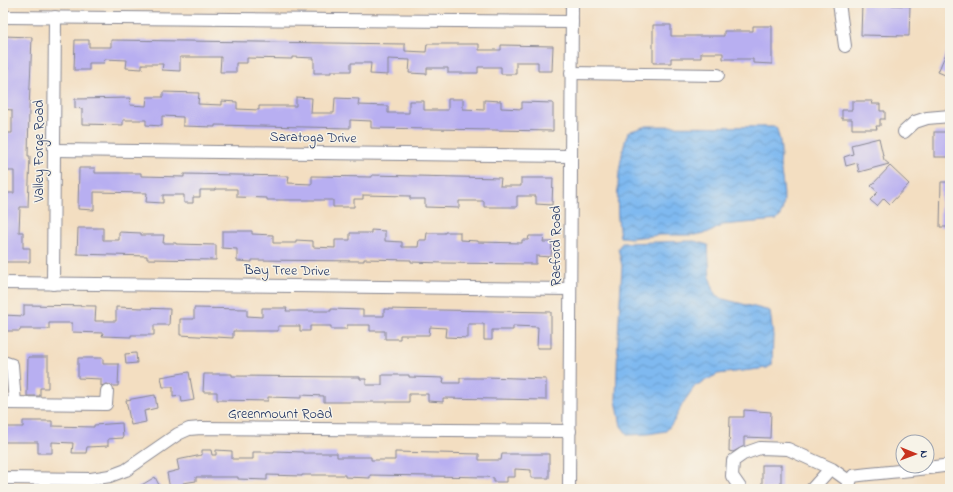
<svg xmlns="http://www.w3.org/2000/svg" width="953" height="492" font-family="'Indie Flower',sans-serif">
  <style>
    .water { fill: url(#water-waves); stroke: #4d74a7 }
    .building { fill: #b8aff1 }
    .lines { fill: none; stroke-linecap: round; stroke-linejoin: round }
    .minor-casing { stroke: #878690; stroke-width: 14 }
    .minor { stroke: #fff; stroke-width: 12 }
    .labels { text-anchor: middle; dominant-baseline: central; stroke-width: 3; stroke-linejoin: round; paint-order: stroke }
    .street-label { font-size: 14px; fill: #1b2f5e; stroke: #f7f3e8 }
  </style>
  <defs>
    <pattern id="water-waves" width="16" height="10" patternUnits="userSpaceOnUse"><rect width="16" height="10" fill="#7fb9f0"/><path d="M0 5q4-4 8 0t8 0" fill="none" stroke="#6797c6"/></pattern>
  </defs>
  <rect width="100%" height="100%" fill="#f7f3e8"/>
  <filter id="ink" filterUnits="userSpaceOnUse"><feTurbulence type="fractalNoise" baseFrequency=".025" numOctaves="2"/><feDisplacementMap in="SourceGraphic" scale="8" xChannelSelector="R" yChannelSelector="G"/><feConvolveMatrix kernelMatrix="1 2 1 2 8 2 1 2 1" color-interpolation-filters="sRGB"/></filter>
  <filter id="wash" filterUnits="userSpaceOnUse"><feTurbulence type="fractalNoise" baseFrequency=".012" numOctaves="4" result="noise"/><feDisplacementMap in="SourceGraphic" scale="16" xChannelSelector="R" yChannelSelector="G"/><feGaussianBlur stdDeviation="0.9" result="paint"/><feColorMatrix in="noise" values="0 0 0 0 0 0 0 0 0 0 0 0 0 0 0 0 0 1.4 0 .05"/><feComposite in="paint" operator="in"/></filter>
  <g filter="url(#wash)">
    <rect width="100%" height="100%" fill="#f3dec1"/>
    <g class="water">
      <path d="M647 126 776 127C779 135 781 144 781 152 781 157 780 161 780 165 782 182 789 206 777 220L723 225 710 232 695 235H660L631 238 620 237C615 203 617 165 628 132Z"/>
      <polygon points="694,241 708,245 710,279 715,294 723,299 770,311 773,335 772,365 767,368 718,374 695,386 683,403 674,421 666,431 648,434 628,435 621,426 616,400 618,337 622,266 618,248 622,243"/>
    </g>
    <g id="blocks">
      <g class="building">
        <polygon points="862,4 910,6 909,36 861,35"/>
        <polygon points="653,25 671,25 671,36 724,36 724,31 753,31 753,26 772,26 772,64 753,63 753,59 723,59 723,53 701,53 701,58 671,58 671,63 653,63"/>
        <polygon points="3,36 32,37 29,110 28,156 30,156 28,207 20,207 19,232 23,232 23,248 30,248 30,262 3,262 3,193 14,193 14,171 7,171 7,147 3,147 3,133 12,133 12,110 3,109 3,94 7,94 8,68 3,68"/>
        <polygon points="75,40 89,40 89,47 111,47 111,40 405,44 405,51 426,52 427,44 479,44 479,50 501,50 501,45 553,46 552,71 538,71 538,62 516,62 516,74 501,74 501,67 478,67 478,73 448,73 448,68 427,68 427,74 409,73 410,60 388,59 388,75 370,74 371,63 351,63 351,71 331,71 331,73 314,73 314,58 292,57 292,59 247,58 247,63 236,63 236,72 220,72 221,57 180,57 180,71 162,70 163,64 142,64 142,69 126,68 127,60 105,59 104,63 89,63 89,70 74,70"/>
        <polygon points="950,44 950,77 938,72"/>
        <polygon points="163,92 199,93 198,104 222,105 222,101 237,102 237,109 259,110 259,106 296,106 296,97 312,98 311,113 334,113 335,98 359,99 358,105 388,106 388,113 409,113 409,101 424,101 424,110 448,110 448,99 463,99 463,109 484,110 484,100 501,101 501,108 522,109 522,102 553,103 553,131 371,128 371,121 350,120 350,128 215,125 215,127 183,126 183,117 162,116 162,126 146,125 146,120 123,120 123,125 82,124 82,109 75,108 75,99 131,98 130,105 146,106 147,97 163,97"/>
        <polygon points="852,101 873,101 872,104 880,104 880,111 885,111 885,119 880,119 880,126 876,126 877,129 852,129 852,119 842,119 842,110 852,110"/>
        <rect x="934" y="132" width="16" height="25"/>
        <polygon points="879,138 884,160 889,164 859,172 857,163 846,166 844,157 853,154 851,145"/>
        <polygon points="890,166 909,184 890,204 884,198 877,206 870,200 878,192 871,186"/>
        <polygon points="79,168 95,168 95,173 141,173 141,176 184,177 184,174 289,176 288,183 312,184 312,176 372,177 372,175 501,178 500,186 521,186 521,178 553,178 552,205 536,204 536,196 517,196 517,207 484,207 484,201 459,201 459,208 425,207 425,199 410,199 410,196 363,195 363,199 354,199 354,207 333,207 333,200 267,200 267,198 237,197 237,189 215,189 215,190 200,190 200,197 193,197 193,203 184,203 184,195 163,195 163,203 146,202 147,193 94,192 94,210 78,209"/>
        <polygon points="941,182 950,182 950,227 940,227"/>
        <polygon points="78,228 103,228 103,240 119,240 119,232 141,233 141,235 164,235 163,243 176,243 176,244 216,245 216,260 147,259 147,256 77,254"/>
        <polygon points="371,230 385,231 385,241 402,242 402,247 418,247 419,240 426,240 427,233 445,233 445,232 460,232 460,240 478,241 478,242 522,243 522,240 528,240 529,236 544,236 543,242 552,242 551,257 536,256 536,264 442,263 411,262 411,260 364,259 364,261 252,260 252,262 237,261 237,249 222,248 222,231 252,231 252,234 273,235 273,243 296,243 296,240 313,241 313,247 335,248 335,240 350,240 350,233 371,233"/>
        <polygon points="24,305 96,306 95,321 116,321 116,307 170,309 169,325 154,325 154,335 131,335 131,337 102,336 103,333 72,332 72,323 49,323 49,329 20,329 20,331 3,331 3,315 24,316"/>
        <polygon points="194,308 247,309 247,316 262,317 262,308 287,308 286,311 331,311 331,309 363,310 363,316 384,316 384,309 551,312 551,348 537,348 538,327 513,326 513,330 492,330 492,340 484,340 484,324 468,324 468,338 445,337 446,328 430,327 429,335 400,335 400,339 385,339 385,331 370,331 370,325 347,325 347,329 331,329 331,326 310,326 310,331 300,331 300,326 278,326 278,331 233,331 233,338 180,335 180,319 194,319"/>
        <polygon points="136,353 137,363 126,364 125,354"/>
        <polygon points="28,357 48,357 48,388 40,388 40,396 27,396"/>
        <polygon points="78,358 103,358 103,364 119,364 118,386 112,386 107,384 101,386 101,379 78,378"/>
        <polygon points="189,372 194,400 182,402 181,396 173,397 173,387 163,387 161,377"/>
        <polygon points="204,374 232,374 232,376 360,377 360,379 366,379 366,385 382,385 382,375 409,375 409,377 444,378 443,383 460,383 460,378 486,378 486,377 546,379 546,400 443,398 443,402 428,401 428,394 409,394 409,402 324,402 324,396 301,395 301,398 268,397 268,401 217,400 217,392 203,392"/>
        <polygon points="155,395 157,408 144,411 146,422 131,425 126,400"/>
        <polygon points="744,410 771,412 770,438 744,437 744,446 733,452 729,451 730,417 744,417"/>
        <polygon points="23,421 52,421 52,426 94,427 94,425 122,423 123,438 108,439 108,446 87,447 86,453 72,453 73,443 52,442 52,453 38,453 38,442 3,442 3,427 23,427"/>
        <polygon points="202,450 211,450 212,455 216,455 216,450 232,451 232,459 253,459 253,452 274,452 274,451 303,452 303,453 337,453 337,457 371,457 371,460 395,460 395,452 479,454 479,460 501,460 502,454 549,454 549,478 531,478 531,470 515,469 515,477 507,477 507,482 494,482 494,478 486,477 370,475 370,478 345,477 345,475 302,475 302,476 267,475 267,480 238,479 238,477 196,477 196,481 183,483 184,489 170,489 167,473 179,470 177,460 202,455"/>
        <rect x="762" y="465" width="19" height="24"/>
        <polygon points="155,477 161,489 135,489"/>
      </g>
    </g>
  </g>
  <g filter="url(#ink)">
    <use href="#blocks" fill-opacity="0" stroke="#878690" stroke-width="1"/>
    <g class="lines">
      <g class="minor-casing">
        <g id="minor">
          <polyline points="839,3 845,46"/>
          <polyline points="3,17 572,22"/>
          <polyline points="571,73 718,75"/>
          <polyline points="904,132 915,122 927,118 950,116"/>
          <polyline points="54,150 571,156"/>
          <polyline points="3,283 570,289"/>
          <polyline points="53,284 55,17"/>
          <polyline points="3,362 12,365 15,403"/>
          <polyline points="3,403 106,404 107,391"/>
          <polyline points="3,478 91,479 110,476 126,470 178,434 189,429 201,428 570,431"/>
          <path d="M847 487 853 476C885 472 918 470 950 465"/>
          <polyline points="569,489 572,3"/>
          <polyline points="741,489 732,476 733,461 743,454 760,448 788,449 832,469 850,482"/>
          <polyline points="812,489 830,469"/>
        </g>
      </g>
      <use href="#minor" class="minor"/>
    </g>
  </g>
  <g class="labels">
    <g class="street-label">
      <text transform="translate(313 138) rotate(1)">Saratoga Drive</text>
      <text transform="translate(39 151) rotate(-90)">Valley Forge Road</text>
      <text transform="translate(556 246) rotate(-90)">Raeford Road</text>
      <text transform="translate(287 271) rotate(1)">Bay Tree Drive</text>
      <text x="280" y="414">Greenmount Road</text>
    </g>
  </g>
  <rect width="953" height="492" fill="none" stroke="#f7f3e8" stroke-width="16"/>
  <g transform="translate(915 454) rotate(91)"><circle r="19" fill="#f7f3e8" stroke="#9fa5b1"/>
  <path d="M0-3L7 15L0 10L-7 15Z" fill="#c8321e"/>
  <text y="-6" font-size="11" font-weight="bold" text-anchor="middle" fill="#1b2f5e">N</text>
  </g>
</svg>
